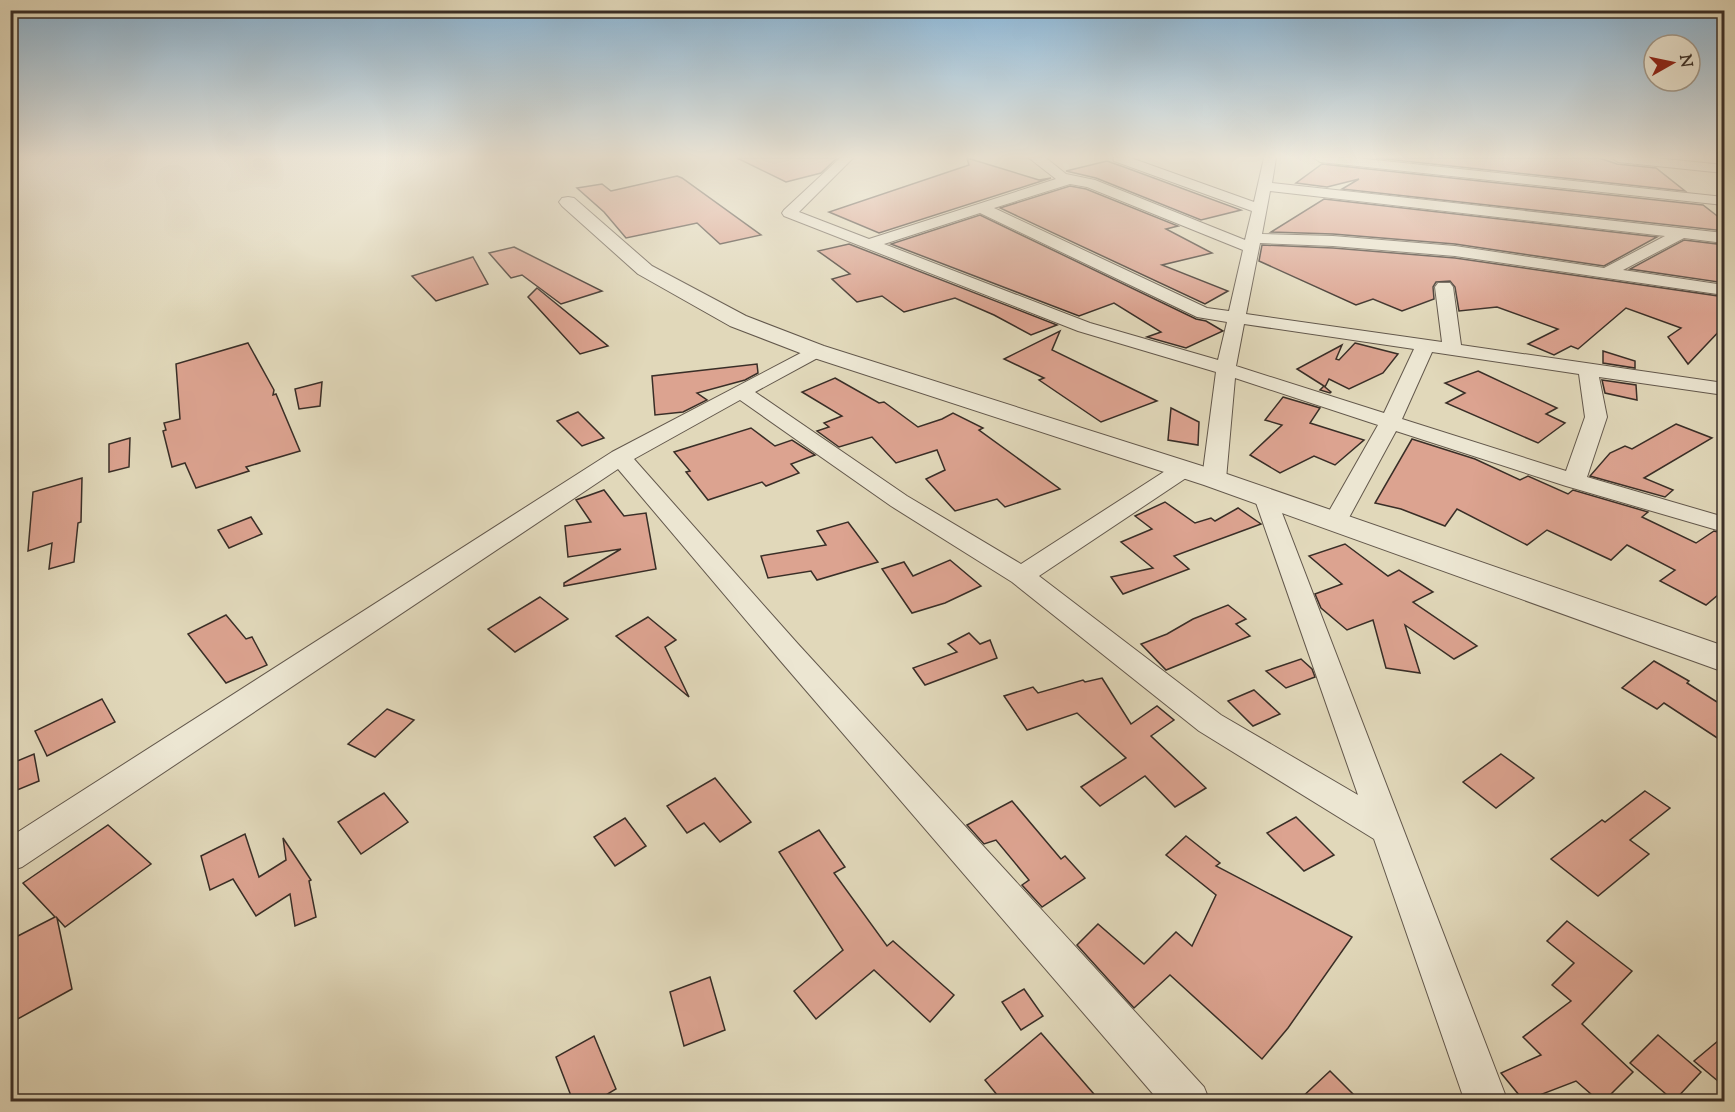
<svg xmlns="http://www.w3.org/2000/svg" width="1735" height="1112" font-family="'Sorts Mill Goudy',serif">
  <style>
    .building { fill: #dca390; stroke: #392e27; stroke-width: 1.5 }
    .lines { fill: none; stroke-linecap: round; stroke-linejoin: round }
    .minor-casing { stroke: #63584c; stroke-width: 2 }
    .tertiary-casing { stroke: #63584c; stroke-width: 2 }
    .minor { fill: #ece6d2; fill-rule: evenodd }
    .tertiary { fill: #ece6d2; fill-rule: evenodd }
  </style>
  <rect width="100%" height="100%" fill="#e1d8ba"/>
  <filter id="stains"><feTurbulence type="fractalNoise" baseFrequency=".00333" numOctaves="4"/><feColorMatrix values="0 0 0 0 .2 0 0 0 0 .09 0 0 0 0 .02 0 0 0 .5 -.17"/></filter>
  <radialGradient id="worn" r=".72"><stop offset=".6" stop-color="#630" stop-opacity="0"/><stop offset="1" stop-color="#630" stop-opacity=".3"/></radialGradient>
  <g class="building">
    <polygon points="737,158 837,158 821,173 786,182"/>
    <polygon points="967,158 1039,180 1051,178 879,233 829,212 969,165"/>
    <polygon points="1376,158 1599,158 1617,164 1656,168 1685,191"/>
    <polygon points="1107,161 1124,167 1241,210 1201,220 1096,178 1066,171"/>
    <polygon points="1322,164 1703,205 1725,222 1725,231 1342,189 1359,179 1327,187 1296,183"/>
    <polygon points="677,176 682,178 761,235 720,244 697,223 626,238 604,212 577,188 602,184 611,191"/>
    <polygon points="1070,186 1086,189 1178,226 1166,229 1212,253 1162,265 1228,291 1205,304 1000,208"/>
    <polygon points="1324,199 1657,237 1604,266 1455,244 1333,234 1271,232"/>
    <polygon points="980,215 1196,319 1206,321 1223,331 1186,348 1147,337 1161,332 1114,303 1079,316 891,244"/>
    <polygon points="1684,240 1725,245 1725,283 1630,269"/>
    <polygon points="849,244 1057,325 1031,335 994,315 955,298 904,312 882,296 857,302 832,279 850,274 818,251"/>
    <polygon points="1262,245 1333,248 1455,258 1725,297 1725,325 1688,364 1668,337 1681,328 1626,308 1578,349 1571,346 1554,355 1528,344 1558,329 1497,307 1459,311 1455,287 1450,281 1436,282 1433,287 1434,299 1402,311 1373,299 1356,305 1259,261"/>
    <polygon points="514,247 602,291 561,304 522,275 511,278 489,253"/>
    <polygon points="473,257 488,284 436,301 412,276"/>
    <polygon points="537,288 608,346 580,354 528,297"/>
    <polygon points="1060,331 1052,350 1157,401 1101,422 1039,380 1044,378 1004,359"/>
    <polygon points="248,343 274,390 273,395 276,394 300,451 246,467 249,471 196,488 185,463 172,467 163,431 166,430 164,423 180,419 176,364"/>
    <polygon points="1355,343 1398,354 1383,373 1349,389 1329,379 1325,387 1331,392 1330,393 1320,390 1324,386 1297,369 1342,345 1336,359 1339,360"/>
    <polygon points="1603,351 1635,361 1635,368 1603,363"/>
    <polygon points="757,364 758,373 745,380 697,393 707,400 683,412 655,415 652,376"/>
    <polygon points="1478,371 1557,408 1546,414 1565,423 1538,443 1446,403 1465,393 1445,383"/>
    <polygon points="835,378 879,403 884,402 918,427 942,419 953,413 983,428 979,430 1060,489 1005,507 997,499 955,511 926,479 945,470 937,450 896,463 872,437 839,447 817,431 829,427 824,423 842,416 802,392"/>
    <polygon points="1602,380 1636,385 1637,400 1605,393"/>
    <polygon points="322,382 320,406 299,409 295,389"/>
    <polygon points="1283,397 1320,408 1310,423 1364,440 1335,465 1314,456 1280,473 1250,455 1282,425 1265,420"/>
    <polygon points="1171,408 1199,422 1198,445 1168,440"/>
    <polygon points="578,412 604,438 582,446 557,421"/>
    <polygon points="1676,424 1712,438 1644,478 1673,490 1665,497 1590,476 1610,453 1625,446 1632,449"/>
    <polygon points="751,428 775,446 792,440 815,455 791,464 799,473 766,486 762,482 708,500 686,472 690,471 674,452"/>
    <polygon points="130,438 129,467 109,472 109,444"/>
    <polygon points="1412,439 1475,459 1520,480 1528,476 1568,494 1573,490 1648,512 1642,517 1696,543 1714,531 1725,534 1725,589 1706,605 1660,581 1675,570 1627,545 1611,560 1547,530 1527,545 1457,509 1445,526 1401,509 1375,503"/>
    <polygon points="82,478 81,522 78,523 74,562 49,569 52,543 28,551 33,492"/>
    <polygon points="604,490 624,516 646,513 656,569 564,586 564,583 621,549 568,557 565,526 591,522 576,500"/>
    <polygon points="1165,502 1195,523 1211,518 1215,521 1238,508 1261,524 1174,556 1189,569 1123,594 1111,577 1153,568 1121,542 1152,529 1135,516"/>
    <polygon points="251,517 262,534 229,548 218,530"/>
    <polygon points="848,522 878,562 817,580 811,571 768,578 761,556 826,545 817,531"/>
    <polygon points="1345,544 1388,576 1399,570 1433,592 1413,602 1477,646 1454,659 1405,625 1420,673 1386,668 1373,620 1347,630 1321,608 1315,594 1342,584 1309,556"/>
    <polygon points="950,560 981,586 945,603 912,613 882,569 904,562 913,576"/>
    <polygon points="540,597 568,619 515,652 488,629"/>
    <polygon points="1228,605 1246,619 1236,624 1250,636 1166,670 1141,644 1167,634 1193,619"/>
    <polygon points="226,615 246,639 252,637 267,665 226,683 188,634"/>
    <polygon points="648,617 676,640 665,647 689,697 616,636"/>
    <polygon points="969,633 980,644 990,640 997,658 925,685 913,668 957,652 948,644"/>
    <polygon points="1301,659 1312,669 1315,677 1286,688 1266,671"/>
    <polygon points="1654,661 1689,681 1687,683 1725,707 1725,743 1664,703 1657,709 1622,688"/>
    <polygon points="1102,678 1131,724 1157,706 1174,720 1151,736 1206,788 1175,807 1145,776 1100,806 1081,787 1126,758 1077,713 1027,730 1004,696 1033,687 1038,693 1083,680 1085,682"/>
    <polygon points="1254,690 1280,714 1253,726 1228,701"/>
    <polygon points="102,699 115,722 47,756 35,731"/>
    <polygon points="387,709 414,720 375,757 348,744"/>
    <polygon points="34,754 39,781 10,793 10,764"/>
    <polygon points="1501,754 1534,778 1496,808 1463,782"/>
    <polygon points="715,778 751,822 720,842 704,823 687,833 667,806"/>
    <polygon points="1645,791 1670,808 1630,840 1649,854 1598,896 1551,859 1602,820 1605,822"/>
    <polygon points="384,793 408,822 361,854 338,822"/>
    <polygon points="1012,801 1061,859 1065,856 1085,878 1042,907 1022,885 1029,880 996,840 984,844 967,825"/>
    <polygon points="1296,817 1334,855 1304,871 1267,833"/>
    <polygon points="625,818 646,846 615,866 594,837"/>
    <polygon points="108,825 151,864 65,927 57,918 72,989 14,1021 10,985 17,982 10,940 55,917 23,883"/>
    <polygon points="819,830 845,867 834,873 887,946 893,941 954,995 930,1022 874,970 816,1019 794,991 843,950 779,852"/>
    <polygon points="245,834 259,877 286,860 283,838 311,880 309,881 316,917 295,926 290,894 256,916 233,879 210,890 201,856"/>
    <polygon points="1186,836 1220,863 1216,866 1352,937 1288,1028 1262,1059 1170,975 1134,1008 1077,945 1098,924 1144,964 1176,932 1192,946 1216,895 1166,855"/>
    <polygon points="1567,921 1632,971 1582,1024 1633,1072 1604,1101 1599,1101 1576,1081 1524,1101 1501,1073 1541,1055 1523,1037 1571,1001 1552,985 1574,963 1547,941"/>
    <polygon points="710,977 725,1030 684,1046 670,992"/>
    <polygon points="1024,989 1043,1016 1021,1030 1002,1002"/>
    <polygon points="1041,1033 1100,1101 1002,1101 985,1080"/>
    <polygon points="1658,1035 1701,1072 1674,1101 1630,1063"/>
    <polygon points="1725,1035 1725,1087 1694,1061"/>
    <polygon points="594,1036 616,1089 596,1101 573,1101 556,1057"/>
    <polygon points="1330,1071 1360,1101 1298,1101"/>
  </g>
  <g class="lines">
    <g class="minor-casing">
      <g id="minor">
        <path d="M840 158H853L799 212 869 239 1056 179 1029 158H1046L1066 174 1095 180 1245 240 1252 211 1114 161 1113 158H1131L1254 202 1264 158H1276L1272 183 1724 233V243L1684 238 1623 270 1724 285V295L1455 256 1333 246 1260 243 1246 314 1442 342 1435 287 1438 283H1450L1453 287 1461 345 1724 383V395L1599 377 1607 417 1587 477 1724 517V532L1566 486 1396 431 1345 525 1336 527 1327 525 1324 520 1378 425 1235 378 1226 479 1222 484 1214 486 1206 484 1202 479 1216 372 1078 331 784 216 782 213 784 210ZM1070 184 1087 187 1243 250 1229 311 1207 308 994 208ZM1270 191 1665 236 1604 268 1455 246 1333 236 1262 234ZM980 213 1197 317 1227 322 1218 360 1090 323 884 244ZM1244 324 1414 349 1384 413 1236 366ZM1432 352 1579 374 1585 417 1566 471 1402 419Z"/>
        <polygon points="1314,158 1356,158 1724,197 1724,205 1320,162"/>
        <polygon points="1612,158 1655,158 1724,165 1724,173 1618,162"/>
        <polygon points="816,345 823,347 826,351 823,355 755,392 907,496 1021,564 1176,464 1184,462 1192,464 1195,469 1192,474 1039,576 1221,715 1358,795 1254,497 1258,492 1266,490 1274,492 1508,1102 1465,1102 1374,839 1199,731 1012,582 891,506 740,400 634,459 798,644 1204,1087 1210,1102 1160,1102 778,658 618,469 22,867 10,871 10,837 612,452"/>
      </g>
    </g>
    <g class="tertiary-casing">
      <polygon id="tertiary" points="568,197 574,198 652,266 746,316 824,346 1224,473 1724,646 1724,672 1204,485 808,356 730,326 638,274 562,206 559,202 562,198"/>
    </g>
    <use href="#minor" class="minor"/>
    <use href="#tertiary" class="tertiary"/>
  </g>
  <linearGradient id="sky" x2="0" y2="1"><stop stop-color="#89b5d6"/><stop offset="0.5" stop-color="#f2ede0"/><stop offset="1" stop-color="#f2ede0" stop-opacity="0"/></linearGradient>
  <rect width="1735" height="314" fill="url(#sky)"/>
  <rect width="1735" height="1112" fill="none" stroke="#e1d8ba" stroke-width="36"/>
  <rect x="12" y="12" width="1711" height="1088" fill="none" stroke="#392e27" stroke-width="3"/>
  <rect x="18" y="18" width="1699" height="1076" fill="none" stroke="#392e27" stroke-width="1.5"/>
  <g transform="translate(1672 63) rotate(81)"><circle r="28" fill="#ece6d2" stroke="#a49c8e" stroke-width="1.5"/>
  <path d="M0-4.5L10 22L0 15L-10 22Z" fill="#8f2418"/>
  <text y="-9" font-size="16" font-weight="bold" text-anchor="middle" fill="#392e27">N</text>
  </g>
  <rect width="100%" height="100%" filter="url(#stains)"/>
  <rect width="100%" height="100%" fill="url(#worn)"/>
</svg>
